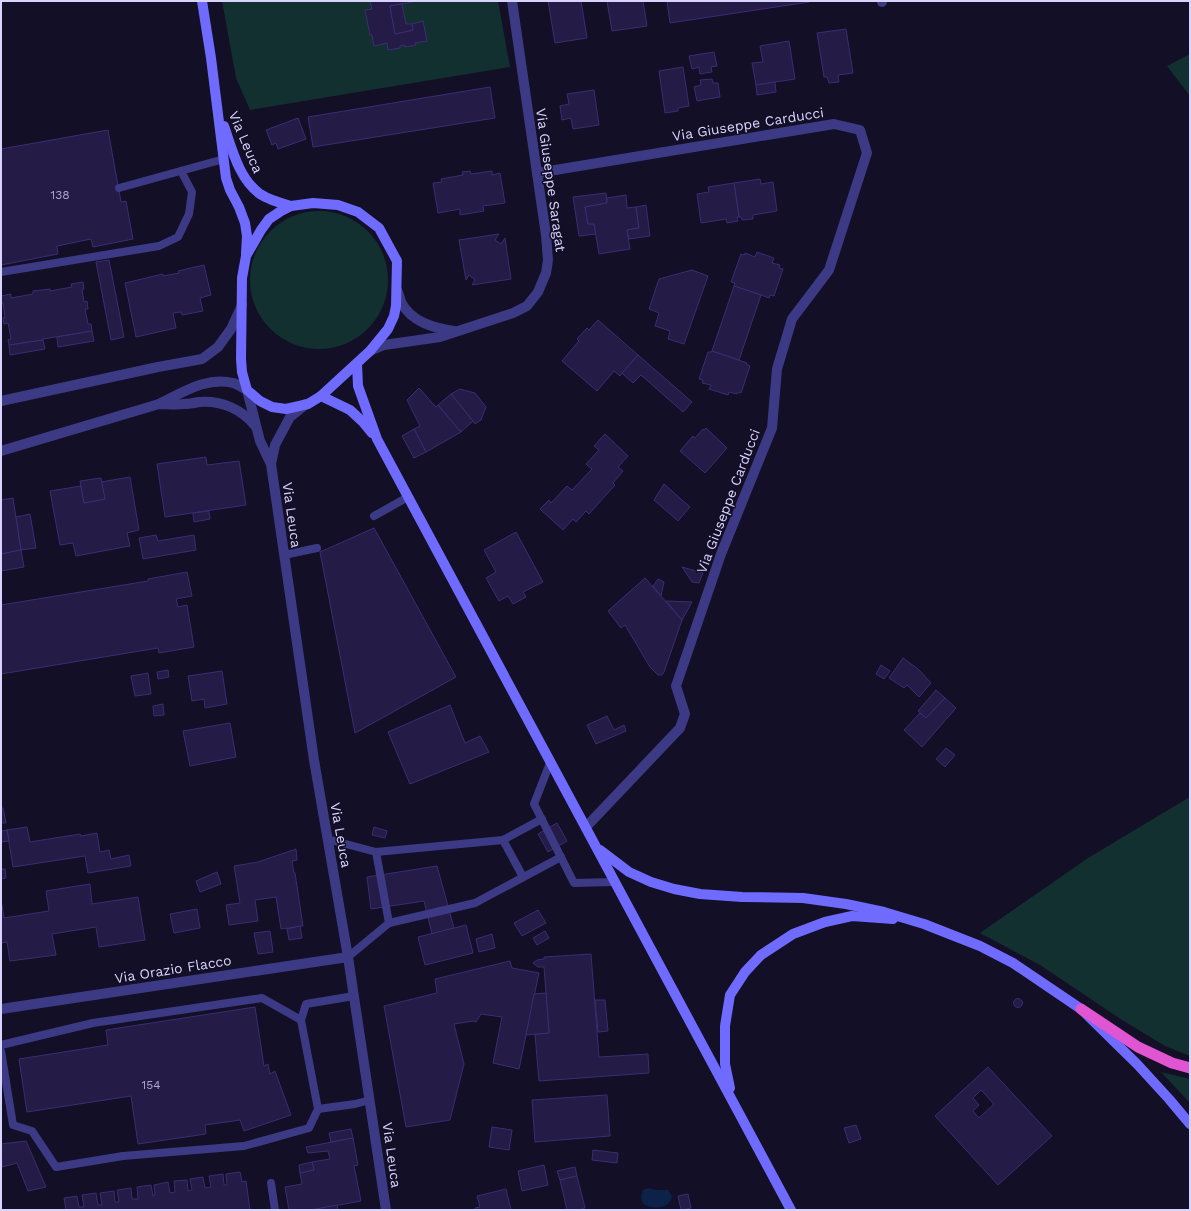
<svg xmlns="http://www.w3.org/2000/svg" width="1191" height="1211" font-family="'Work Sans',sans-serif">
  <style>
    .green { fill: #12302f }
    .water { fill: #0c2248 }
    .building { fill: #241b47; stroke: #3b2d73; fill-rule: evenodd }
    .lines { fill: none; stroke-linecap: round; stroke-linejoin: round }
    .service { stroke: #3d3a85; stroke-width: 8 }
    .minor { stroke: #3d3a85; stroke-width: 10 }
    .tertiary { stroke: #3d3a85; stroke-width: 10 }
    .secondary { stroke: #6f6bff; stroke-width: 10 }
    .trunk { stroke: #e055d1; stroke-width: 11 }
    .labels { text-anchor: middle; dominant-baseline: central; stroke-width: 3; stroke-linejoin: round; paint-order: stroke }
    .number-label { font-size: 12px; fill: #aca6d1 }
    .street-label { font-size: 14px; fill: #d9d4ff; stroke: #130f26 }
  </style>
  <rect width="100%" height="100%" fill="#130f26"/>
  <g class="green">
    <polygon points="222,1 498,1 510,67 250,110 236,78"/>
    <polygon points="1190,54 1190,96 1167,66"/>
    <circle cx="319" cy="280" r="69"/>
    <polygon points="1188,798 1190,798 1190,1056 1165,1046 1122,1020 1040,965 980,933 1088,858"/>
    <polygon points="1161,1072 1190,1079 1190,1103"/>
  </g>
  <path class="water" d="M648 1188 656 1190H668L672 1196C670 1210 652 1209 643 1204L641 1197 643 1190Z"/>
  <g class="building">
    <polygon points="370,1 412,1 412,2 390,6 395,34 413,30 412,24 423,21 427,41 415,43 416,45 405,47 405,45 400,46 400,48 388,50 387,43 374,46 372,35 370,35 365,10 372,9"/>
    <polygon points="548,1 581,1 587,38 555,43"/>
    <polygon points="607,1 643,1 647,26 612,31"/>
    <polygon points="667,1 809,1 809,2 670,23"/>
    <polygon points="402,4 406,24 412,24 413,30 395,34 390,6"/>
    <polygon points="846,29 853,73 838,75 839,82 829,83 827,77 824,77 817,33"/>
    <polygon points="789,41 795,79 756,85 752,63 763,62 760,46"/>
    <polygon points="714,52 717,66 711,67 712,72 700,74 699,67 692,69 689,56"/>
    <polygon points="683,67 689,106 678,108 678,111 665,113 659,71"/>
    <polygon points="712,79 713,83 718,83 720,97 697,101 694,87 701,85 700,80"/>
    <polygon points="775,82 776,92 757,95 756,85"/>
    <polygon points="490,87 495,118 313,147 308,117"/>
    <polygon points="594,90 599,125 573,129 571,118 562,120 560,106 569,104 567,94"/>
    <polygon points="298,118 306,139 278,149 276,143 272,145 266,130"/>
    <polygon points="108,130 121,202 126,201 133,239 93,247 91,239 57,246 58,254 1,265 1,149"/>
    <polygon points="470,171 471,174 492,171 492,175 500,173 505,203 483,206 484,211 460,215 460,209 438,213 433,183 442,182 441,179 463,175 462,172"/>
    <polygon points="760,179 761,184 773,182 777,211 753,215 753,219 742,220 741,217 739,217 734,183"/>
    <polygon points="734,183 739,217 737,217 738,221 727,223 726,219 701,223 697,194 709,192 708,187"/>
    <polygon points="606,193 607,203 585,207 588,224 594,224 596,234 579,236 573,197"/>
    <polygon points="626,195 627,208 636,207 639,228 627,230 630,249 599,254 594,224 588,224 585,207 607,203 607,198"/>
    <polygon points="646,205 650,236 629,239 627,230 639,228 636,207"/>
    <polygon points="499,234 495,240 501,244 505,238 511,279 472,285 475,280 469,275 466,280 459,240"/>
    <polygon points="757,252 774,258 772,263 780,265 779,268 783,269 774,296 770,295 769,298 761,295 734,286 735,283 731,282 741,254 744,255 745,253 755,257"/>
    <polygon points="109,260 124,337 111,340 96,262"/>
    <polygon points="204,265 211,295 200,298 203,311 182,315 181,312 173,313 176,328 136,337 125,283 163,274 163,276 179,273 178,271"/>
    <polygon points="692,270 708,276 684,344 668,339 670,331 655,326 659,313 649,309 659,279"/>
    <polygon points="83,282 84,289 82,290 84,302 87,301 88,309 85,309 88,324 91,324 92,331 43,339 43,340 9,345 8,340 11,339 8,323 4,324 3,318 5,317 3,303 1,303 1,296 11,294 11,298 33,294 33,291 50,289 50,291 72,287 71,284"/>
    <polygon points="734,286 761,295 739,360 712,351"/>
    <polygon points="598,320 638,355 620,376 614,371 597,391 562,361 579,341 577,339 587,328 589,330"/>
    <polygon points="92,331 94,341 58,347 57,337"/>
    <polygon points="43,340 45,349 10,355 9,345"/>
    <polygon points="712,351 747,363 746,364 750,366 741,393 738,392 737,394 729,392 728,395 709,389 711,385 702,383 703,380 699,379 708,352 711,352"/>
    <polygon points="638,355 692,402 683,412 641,375 633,383 622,373"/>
    <polygon points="419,388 436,407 438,405 461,432 426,452 414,429 420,426 407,400"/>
    <polygon points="460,389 475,393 486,407 481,420 475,424 451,394"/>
    <polygon points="451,394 473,421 461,432 438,405"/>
    <polygon points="706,428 727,448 705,473 680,451 693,436 695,438 703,429 704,430"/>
    <polygon points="414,429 426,452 414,458 402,436"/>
    <polygon points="605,434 628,456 618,467 623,471 613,483 615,485 589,514 586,511 576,522 573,519 563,530 540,509 549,500 551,503 567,486 572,490 592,469 586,464 599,450 594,446"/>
    <polygon points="206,457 207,465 239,461 246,505 165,517 157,464"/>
    <polygon points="130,477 139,530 127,533 130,546 76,556 73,543 60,545 50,491 81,486 84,503 105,499 101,482"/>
    <polygon points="101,478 105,499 84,503 80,481"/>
    <polygon points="664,484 690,507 678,521 654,500"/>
    <polygon points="13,498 21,550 1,554 1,500"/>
    <polygon points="209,511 210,519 194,522 193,513"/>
    <polygon points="30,514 36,548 21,550 16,517"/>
    <polygon points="374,528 456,677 355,733 320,552"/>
    <polygon points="516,532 543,582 523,592 526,597 513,604 508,596 499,601 486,578 496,572 484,550"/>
    <polygon points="156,535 158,541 194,535 196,550 143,559 139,538"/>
    <polygon points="21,550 24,567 1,571 1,554"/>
    <polygon points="682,567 703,573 699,583 692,582"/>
    <polygon points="187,572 192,596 176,599 178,607 187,605 194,647 159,653 158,648 1,674 1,605 148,581 148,579"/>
    <polygon points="645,578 682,620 664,672 662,675 658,675 650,667 625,625 621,628 608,611"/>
    <polygon points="658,579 664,582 661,596 653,586"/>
    <polygon points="666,601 692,602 682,620"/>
    <polygon points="903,658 918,669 931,683 919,697 907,685 904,688 889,678"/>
    <polygon points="881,665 890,671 884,679 876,674"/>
    <polygon points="168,670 169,677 158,679 157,672"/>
    <polygon points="222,671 227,704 205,708 204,699 192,701 188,676"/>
    <polygon points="148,673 151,694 135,696 131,676"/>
    <polygon points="936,690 945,698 926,718 918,711"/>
    <polygon points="945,698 956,708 922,747 904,730 920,713 926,718"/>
    <polygon points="163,704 164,715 154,716 153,706"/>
    <polygon points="450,705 465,743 480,736 489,752 410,784 388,732"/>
    <polygon points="607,716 614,730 624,725 626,731 596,744 587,725"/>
    <polygon points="230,723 236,757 190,766 183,731"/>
    <polygon points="946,748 955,755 945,767 936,759"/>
    <polygon points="1,808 3,808 6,823 1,823"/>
    <polygon points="557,823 567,841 548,852 538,834"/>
    <polygon points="27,827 30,842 80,834 81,836 97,833 100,852 109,850 111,859 129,855 131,866 88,873 85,856 13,867 7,830"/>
    <polygon points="374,827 387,831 385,838 372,835"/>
    <polygon points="7,830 9,841 1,842 1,831"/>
    <polygon points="296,849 297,860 292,861 294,873 295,873 303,926 281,929 276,897 255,900 258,921 229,925 226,905 240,903 234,866 258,862"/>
    <polygon points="437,866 454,928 432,934 424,901 371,909 367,877"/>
    <polygon points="1,869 5,869 6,878 1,879"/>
    <polygon points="217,872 221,884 200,892 196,881"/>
    <polygon points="90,884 92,904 138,897 145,940 99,947 96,927 52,934 56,955 10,961 7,942 1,943 1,899 4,918 49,911 46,891"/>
    <polygon points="197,909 200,928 174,933 170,914"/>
    <polygon points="538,910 546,923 522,936 514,923"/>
    <polygon points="466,925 473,953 425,965 418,937"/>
    <polygon points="300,926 302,938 289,940 287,929"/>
    <polygon points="270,931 273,952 258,954 254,933"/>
    <polygon points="545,931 549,938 537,945 533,938"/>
    <polygon points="492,934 495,948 479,952 476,939"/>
    <polygon points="591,954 599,1057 648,1054 649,1073 539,1081 535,1034 549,1033 544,967 538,967 533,963 537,960 544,959 544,957"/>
    <polygon points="510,961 512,968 539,973 519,1069 493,1063 502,1017 481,1014 476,1022 473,1021 454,1024 464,1064 450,1120 406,1127 384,1006 437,993 435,979"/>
    <polygon points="546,993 549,1033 526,1035 534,994"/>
    <circle cx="1018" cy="1003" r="4.5"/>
    <polygon points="595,1000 605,1000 608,1031 598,1032"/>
    <polygon points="255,1007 264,1066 268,1064 270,1074 275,1071 291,1115 244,1131 240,1120 205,1125 206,1134 138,1144 131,1096 27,1112 19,1059 108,1045 106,1030"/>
    <path d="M988 1067 1052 1136 998 1185 935 1116ZM981 1090 994 1104 979 1118 973 1111 979 1105 973 1098Z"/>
    <polygon points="607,1095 610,1136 535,1142 532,1100"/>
    <polygon points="856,1125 861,1139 849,1143 844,1128"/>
    <polygon points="492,1127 512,1130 509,1150 489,1147"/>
    <polygon points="351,1129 353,1138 331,1142 329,1133"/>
    <polygon points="353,1138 358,1165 354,1166 361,1201 311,1210 289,1210 285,1187 302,1184 300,1173 314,1170 312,1162 330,1159 328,1151 308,1153 306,1147"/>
    <polygon points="26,1141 46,1187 28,1191 17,1163 2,1167 1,1144"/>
    <polygon points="593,1150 618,1153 617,1163 592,1160"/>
    <polygon points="312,1162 314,1170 300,1173 299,1165"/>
    <polygon points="544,1165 548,1185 522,1191 518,1171"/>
    <polygon points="575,1167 577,1176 560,1180 557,1171"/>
    <polygon points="240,1172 242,1182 246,1181 250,1210 63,1210 66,1210 64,1198 77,1196 79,1207 84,1207 82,1195 96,1193 98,1205 102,1205 100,1193 114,1191 115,1202 119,1202 117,1190 131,1188 132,1199 138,1199 137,1187 151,1185 153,1196 155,1195 154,1185 168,1182 170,1193 175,1192 174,1181 187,1180 188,1191 192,1190 190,1179 203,1177 205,1188 211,1187 209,1176 223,1174 224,1185 227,1185 226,1174"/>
    <polygon points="577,1176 585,1208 579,1210 567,1210 560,1180"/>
    <polygon points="506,1189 511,1210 475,1210 475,1208 480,1207 477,1196"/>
    <polygon points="688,1194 691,1208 681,1210 678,1196"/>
    <polygon points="337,1205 338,1210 311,1210"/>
  </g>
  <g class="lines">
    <g class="service">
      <polyline points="119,188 224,159"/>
      <polyline points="1,272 159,246 178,237 189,214 192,192 181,171"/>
      <polyline points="374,516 408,497"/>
      <polyline points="284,555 317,548"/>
      <polyline points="550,763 534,804 574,883 614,882"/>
      <polyline points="327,839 376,852 389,923 348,957"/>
      <polyline points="503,840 523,877"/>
      <polyline points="376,852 503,840 542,819"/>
      <polyline points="389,923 475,903 561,857"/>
      <polyline points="354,996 306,1004 301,1020 318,1109 355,1104 370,1100"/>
      <polyline points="1,1045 93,1023 262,998 301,1020"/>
      <polyline points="1,1051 13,1125 32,1131 56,1167 123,1156 244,1146 309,1128 318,1109"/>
      <polyline points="271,1183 275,1210"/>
    </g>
    <g class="minor">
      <polyline points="882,2 882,1"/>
      <polyline points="537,173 834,124 860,130 867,153 829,270 792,319 777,369 772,428 721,554 676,686 685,714 680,728 586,827"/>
      <path d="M397 290C399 294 400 298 401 302 411 322 434 328 454 331"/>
      <polyline points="370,351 384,345 440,337 513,313 527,306 538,292 546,273 548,260 546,235 512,1"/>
      <polyline points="1,1009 348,957"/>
    </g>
    <g class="tertiary">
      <polyline points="1,401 158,367 202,359 218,347 231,329 242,305"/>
      <path d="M159 404C182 393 207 376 233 383 238 384 242 388 247 390L260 441 271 464 314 760 348 957 386 1210"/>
      <path d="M1 451 159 404C167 404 176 405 184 404 189 404 194 403 199 402 221 400 242 409 256 427"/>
      <polyline points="271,464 275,445 290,417 306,404"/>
    </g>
    <g class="secondary">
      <polyline points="202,1 211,58 226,178 230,190 239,207 245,223 247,236 246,253"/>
      <path d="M224 126C232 149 239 179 260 194 269 200 280 203 291 206"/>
      <polygon points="313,203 338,205 358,212 379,228 397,261 396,306 394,316 388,329 370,351 321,396 308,404 286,409 272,407 260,401 247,390 242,372 241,359 242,278 246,256 261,230 269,219 281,211 291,206"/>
      <polyline points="357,364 358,386 377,439 791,1210"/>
      <polyline points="321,396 350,410 363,422 372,433"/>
      <polyline points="600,850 629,872 651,882 674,889 700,894 742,897 803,898 846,904 884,912 924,924 980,946 1013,963 1081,1009 1137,1064 1169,1099 1190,1124"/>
      <polyline points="730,1088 725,1064 725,1026 730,995 745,972 761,955 793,934 825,922 852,916 893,919"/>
    </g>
    <polyline class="trunk" points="1081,1009 1138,1047 1172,1063 1190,1068"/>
  </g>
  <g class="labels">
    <g class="number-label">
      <text x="60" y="195">138</text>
      <text x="151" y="1085">154</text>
    </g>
    <g class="street-label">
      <text transform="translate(748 124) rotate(-9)">Via Giuseppe Carducci</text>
      <text transform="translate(246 142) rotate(67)">Via Leuca</text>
      <text transform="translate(551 180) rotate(82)">Via Giuseppe Saragat</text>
      <text transform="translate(728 501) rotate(-69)">Via Giuseppe Carducci</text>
      <text transform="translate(292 515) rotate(82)">Via Leuca</text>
      <text transform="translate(341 835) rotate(80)">Via Leuca</text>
      <text transform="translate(173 969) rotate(-9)">Via Orazio Flacco</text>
      <text transform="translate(392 1155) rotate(82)">Via Leuca</text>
    </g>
  </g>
  <rect width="1191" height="1211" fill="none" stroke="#d9d4ff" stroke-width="4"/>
</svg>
